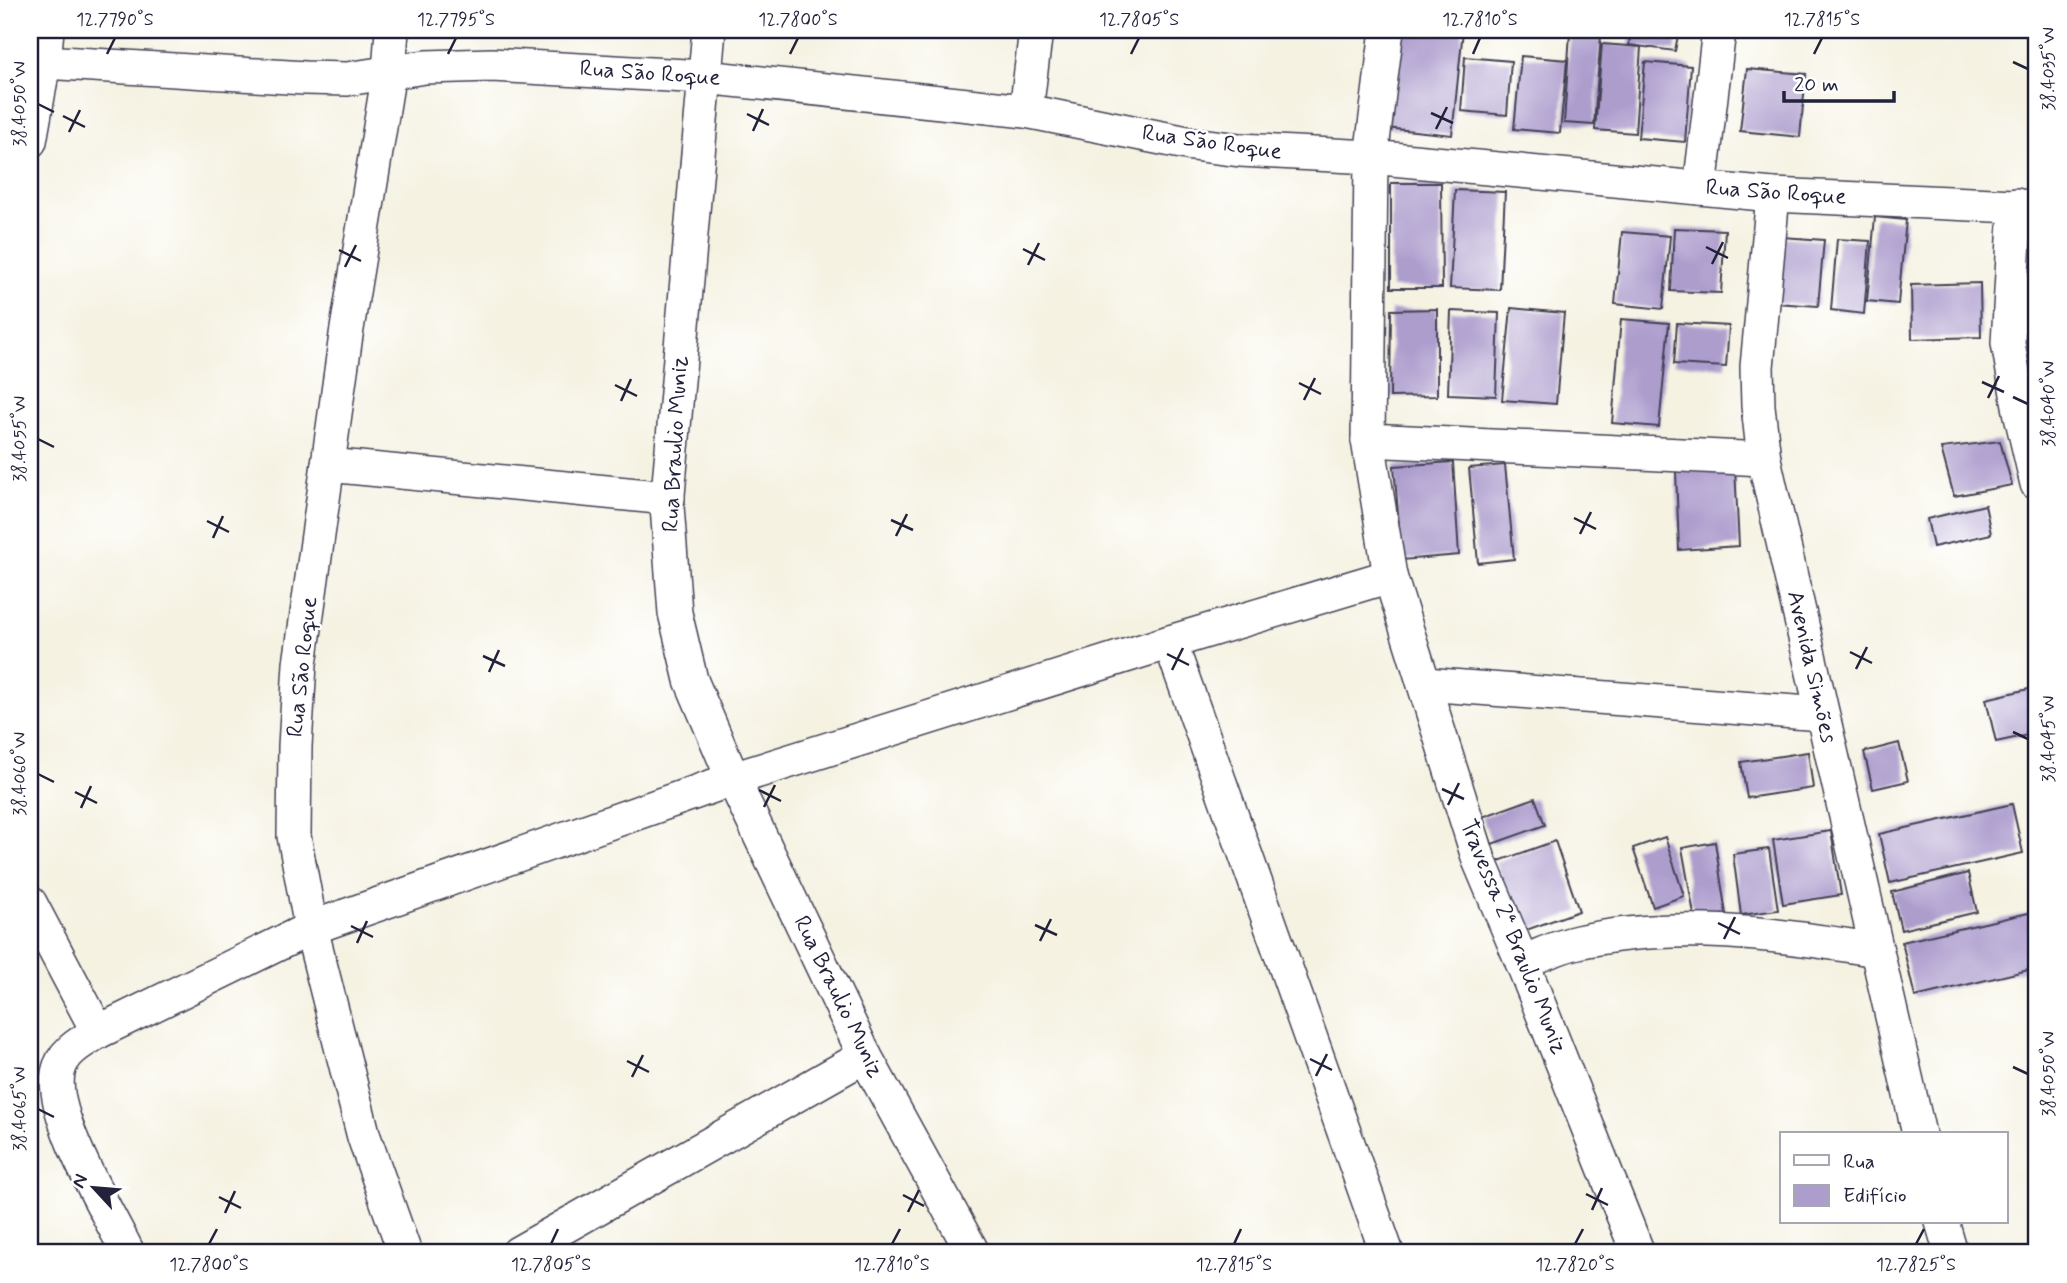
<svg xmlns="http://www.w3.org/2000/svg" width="2067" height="1283" font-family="Mynerve,sans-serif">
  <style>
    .building { fill: #ad9dcd }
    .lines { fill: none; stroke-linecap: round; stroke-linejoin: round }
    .minor-casing { stroke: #424154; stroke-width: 36 }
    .minor { stroke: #fff; stroke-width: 33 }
    .ticks { fill: none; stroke: #22223b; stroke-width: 2.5 }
    .labels { text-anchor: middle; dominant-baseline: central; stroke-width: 5; stroke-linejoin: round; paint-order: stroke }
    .street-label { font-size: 23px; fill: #22223b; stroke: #fff }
    .neatline { fill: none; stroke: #22223b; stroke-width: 2.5 }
    .ticks-label { font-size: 18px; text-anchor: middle; fill: #22223b }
  </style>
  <rect width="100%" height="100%" fill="#fff"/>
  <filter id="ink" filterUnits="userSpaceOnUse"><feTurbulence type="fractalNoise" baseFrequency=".0143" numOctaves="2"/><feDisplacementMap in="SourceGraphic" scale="14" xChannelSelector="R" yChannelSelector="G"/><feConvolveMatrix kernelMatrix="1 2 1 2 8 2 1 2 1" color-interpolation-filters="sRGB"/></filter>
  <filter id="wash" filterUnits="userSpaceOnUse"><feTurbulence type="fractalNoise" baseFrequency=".00686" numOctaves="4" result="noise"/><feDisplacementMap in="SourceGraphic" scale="28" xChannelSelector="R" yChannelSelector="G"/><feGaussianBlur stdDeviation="1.57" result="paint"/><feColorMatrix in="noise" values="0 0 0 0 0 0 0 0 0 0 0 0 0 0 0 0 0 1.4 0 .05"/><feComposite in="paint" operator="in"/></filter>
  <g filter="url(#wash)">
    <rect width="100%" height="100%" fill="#f5f2e2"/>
    <g id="blocks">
      <g class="building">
        <polygon points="1397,30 1463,30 1452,135 1386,128"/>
        <polygon points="1631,30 1679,30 1675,51 1629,45"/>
        <polygon points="1570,33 1601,35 1594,125 1564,123"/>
        <polygon points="1602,44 1641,47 1635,133 1595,130"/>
        <polygon points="1521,56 1567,60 1560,133 1514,129"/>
        <polygon points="1465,57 1511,61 1507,115 1461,111"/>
        <polygon points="1645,62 1691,66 1685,142 1638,138"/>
        <polygon points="1747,69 1806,74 1800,137 1740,131"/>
        <polygon points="1391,183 1441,183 1442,288 1391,288"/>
        <polygon points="1455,190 1505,192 1500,290 1450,288"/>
        <polygon points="1875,217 1906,220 1898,304 1867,301"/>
        <polygon points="1674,228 1725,230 1721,293 1671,291"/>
        <polygon points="1622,232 1670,236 1663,309 1615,304"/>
        <polygon points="1782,237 1824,240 1818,306 1776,303"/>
        <polygon points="1837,239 1870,241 1864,314 1831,310"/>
        <polygon points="1980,283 1981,337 1912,339 1911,285"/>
        <polygon points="1511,308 1564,313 1556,404 1502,400"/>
        <polygon points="1437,309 1437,396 1390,397 1391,310"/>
        <polygon points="1451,311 1499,313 1496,396 1448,394"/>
        <polygon points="1621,319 1669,323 1659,427 1612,423"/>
        <polygon points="1677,323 1729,326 1726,367 1674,364"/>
        <polygon points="2000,441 2012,485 1954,496 1941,448"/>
        <polygon points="1453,462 1459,555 1402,560 1394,466"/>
        <polygon points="1505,465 1514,559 1478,563 1469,468"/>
        <polygon points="1735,468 1739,546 1679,550 1676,471"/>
        <polygon points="1985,505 1991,534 1933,547 1927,519"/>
        <polygon points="2037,687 2037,733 1996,742 1986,699"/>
        <polygon points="1899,743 1908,781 1873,789 1864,752"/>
        <polygon points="1808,752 1813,788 1747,798 1741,762"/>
        <polygon points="1535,798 1545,825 1492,844 1482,817"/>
        <polygon points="2012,804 2023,853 1890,883 1879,834"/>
        <polygon points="1831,831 1841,895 1783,904 1773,840"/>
        <polygon points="1665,837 1684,896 1653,907 1633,848"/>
        <polygon points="1555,841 1579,911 1521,932 1496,862"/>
        <polygon points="1715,842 1726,914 1695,920 1682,848"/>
        <polygon points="1769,849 1778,910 1741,915 1733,854"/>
        <polygon points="1968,873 1977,912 1901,930 1892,892"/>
        <polygon points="2037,911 2037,968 1915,997 1902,942"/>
      </g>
    </g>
  </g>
  <g filter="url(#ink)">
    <use href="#blocks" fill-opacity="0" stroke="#424154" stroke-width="2"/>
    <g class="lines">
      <g class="minor-casing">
        <g id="minor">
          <polyline points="392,30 389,72 346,335 300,664 295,746 294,836 311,928 364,1137 405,1253"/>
          <polyline points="709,30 667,506 675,613 691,680 733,779 865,1056 973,1253"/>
          <polyline points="1387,30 1371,157 1368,440 1390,576 1479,860 1522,962 1638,1253"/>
          <polyline points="44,62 305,78 347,79 425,67 492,65 704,77 1026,111 1192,144 1240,150 1371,157 1773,195 2037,207"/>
          <polyline points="1026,111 1036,30"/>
          <polyline points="30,141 44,62 47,30"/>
          <polyline points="1700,188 1719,30"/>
          <polyline points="1773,195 1757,367 1758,406 1764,459 1919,1134"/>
          <polyline points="2016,205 2008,343 2020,411 2037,484"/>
          <polyline points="1368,440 1764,459"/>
          <polyline points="328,465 668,498"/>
          <polyline points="1170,642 1387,1253"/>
          <polyline points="1424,684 1822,714"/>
          <polyline points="30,903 98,1032"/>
          <path d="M1522 962C1541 955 1559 946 1578 942 1675 920 1779 934 1876 950"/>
          <polyline points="1942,1222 1951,1253"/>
          <path d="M128 1253C108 1212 50 1117 58 1073 62 1052 81 1042 98 1032L311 928 733 779 1170 642 1390 576"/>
          <polyline points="518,1253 865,1056"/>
        </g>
      </g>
      <use href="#minor" class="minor"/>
    </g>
  </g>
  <path class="ticks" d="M107 54 115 38M448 54 456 38M790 54 798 38M1131 54 1139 38M1473 54 1480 38M1814 54 1822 38M2013 62 2028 69M38 104 54 112M1431 113 1453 123M747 114 769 125M63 116 85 127M1436 129 1447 107M753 131 763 109M69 132 80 110M1706 247 1728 258M1023 249 1045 260M339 250 361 261M1712 264 1723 242M1028 265 1039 243M345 267 356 245M1982 382 2004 392M1299 383 1321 394M615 385 637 396M2013 397 2028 404M1988 398 1999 376M1304 400 1315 378M621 401 631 379M38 439 54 447M1574 518 1596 529M891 520 913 530M207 521 229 532M1580 534 1591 512M896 536 907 514M213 538 223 516M1850 652 1872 663M1167 654 1189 665M483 656 505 666M1856 669 1867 647M1172 670 1183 648M489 672 499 650M2013 732 2028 739M38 774 54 782M1442 789 1464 799M759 790 781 801M75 792 97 803M1448 805 1459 783M764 807 775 785M81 808 91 786M1718 923 1740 934M1035 925 1057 935M351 926 373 937M1724 939 1735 917M1040 941 1051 919M357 943 367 921M1310 1059 1332 1070M627 1061 649 1072M2013 1067 2028 1074M1316 1076 1327 1054M632 1077 643 1055M38 1109 54 1117M1586 1194 1608 1205M903 1195 924 1206M219 1197 241 1208M1592 1210 1602 1188M908 1212 919 1190M225 1213 235 1191M209 1244 217 1229M551 1244 558 1229M892 1244 900 1229M1234 1244 1241 1229M1575 1244 1583 1229M1916 1244 1924 1229"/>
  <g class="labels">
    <g class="street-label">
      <text transform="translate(650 74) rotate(4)">Rua São Roque</text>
      <text transform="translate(1212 143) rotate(8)">Rua São Roque</text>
      <text transform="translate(1776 193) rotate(4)">Rua São Roque</text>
      <text transform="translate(676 444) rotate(-87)">Rua Braulio Muniz</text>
      <text transform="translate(303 667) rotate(-84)">Rua São Roque</text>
      <text transform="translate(1811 667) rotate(77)">Avenida Simões</text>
      <text transform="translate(1513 937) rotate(68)">Travessa 2ª Braulio Muniz</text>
      <text transform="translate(838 997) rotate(64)">Rua Braulio Muniz</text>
    </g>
  </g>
  <rect width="2067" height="1283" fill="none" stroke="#fff" stroke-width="77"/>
  <rect x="1780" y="1132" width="228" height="91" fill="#ffffff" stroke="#a7a7b1" stroke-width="2"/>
  <rect x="1794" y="1155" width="35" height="10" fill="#ffffff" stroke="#a7a7b1" stroke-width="2"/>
  <text x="1843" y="1168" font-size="21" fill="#22223b">Rua</text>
  <rect x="1794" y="1185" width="35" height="21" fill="#ad9dcd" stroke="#a7a7b1" stroke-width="2"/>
  <text x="1843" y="1202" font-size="21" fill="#22223b">Edifício</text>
  <g transform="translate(94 1188) rotate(296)" stroke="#ffffff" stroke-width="5" paint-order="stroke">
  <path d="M0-5L12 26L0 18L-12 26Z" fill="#22223b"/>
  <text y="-10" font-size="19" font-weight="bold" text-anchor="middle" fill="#22223b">N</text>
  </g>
  <path d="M1784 91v10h110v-10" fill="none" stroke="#22223b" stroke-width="3.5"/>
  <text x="1794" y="91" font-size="21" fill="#22223b" stroke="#ffffff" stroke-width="5" paint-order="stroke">20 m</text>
  <rect x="38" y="38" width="1990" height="1206" class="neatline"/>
  <g class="ticks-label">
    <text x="115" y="25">12.7790°S</text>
    <text x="456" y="25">12.7795°S</text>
    <text x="798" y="25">12.7800°S</text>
    <text x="1139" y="25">12.7805°S</text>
    <text x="1480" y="25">12.7810°S</text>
    <text x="1822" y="25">12.7815°S</text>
    <text transform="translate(2048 69) rotate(-90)" y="6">38.4035°W</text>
    <text transform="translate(19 104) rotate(-90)" y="6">38.4050°W</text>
    <text transform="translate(2048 404) rotate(-90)" y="6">38.4040°W</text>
    <text transform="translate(19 439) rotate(-90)" y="6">38.4055°W</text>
    <text transform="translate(2048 739) rotate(-90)" y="6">38.4045°W</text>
    <text transform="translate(19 774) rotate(-90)" y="6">38.4060°W</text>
    <text transform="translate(2048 1074) rotate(-90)" y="6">38.4050°W</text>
    <text transform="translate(19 1109) rotate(-90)" y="6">38.4065°W</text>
    <text x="209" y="1270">12.7800°S</text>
    <text x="551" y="1270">12.7805°S</text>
    <text x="892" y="1270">12.7810°S</text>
    <text x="1234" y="1270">12.7815°S</text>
    <text x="1575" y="1270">12.7820°S</text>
    <text x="1916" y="1270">12.7825°S</text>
  </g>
</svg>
